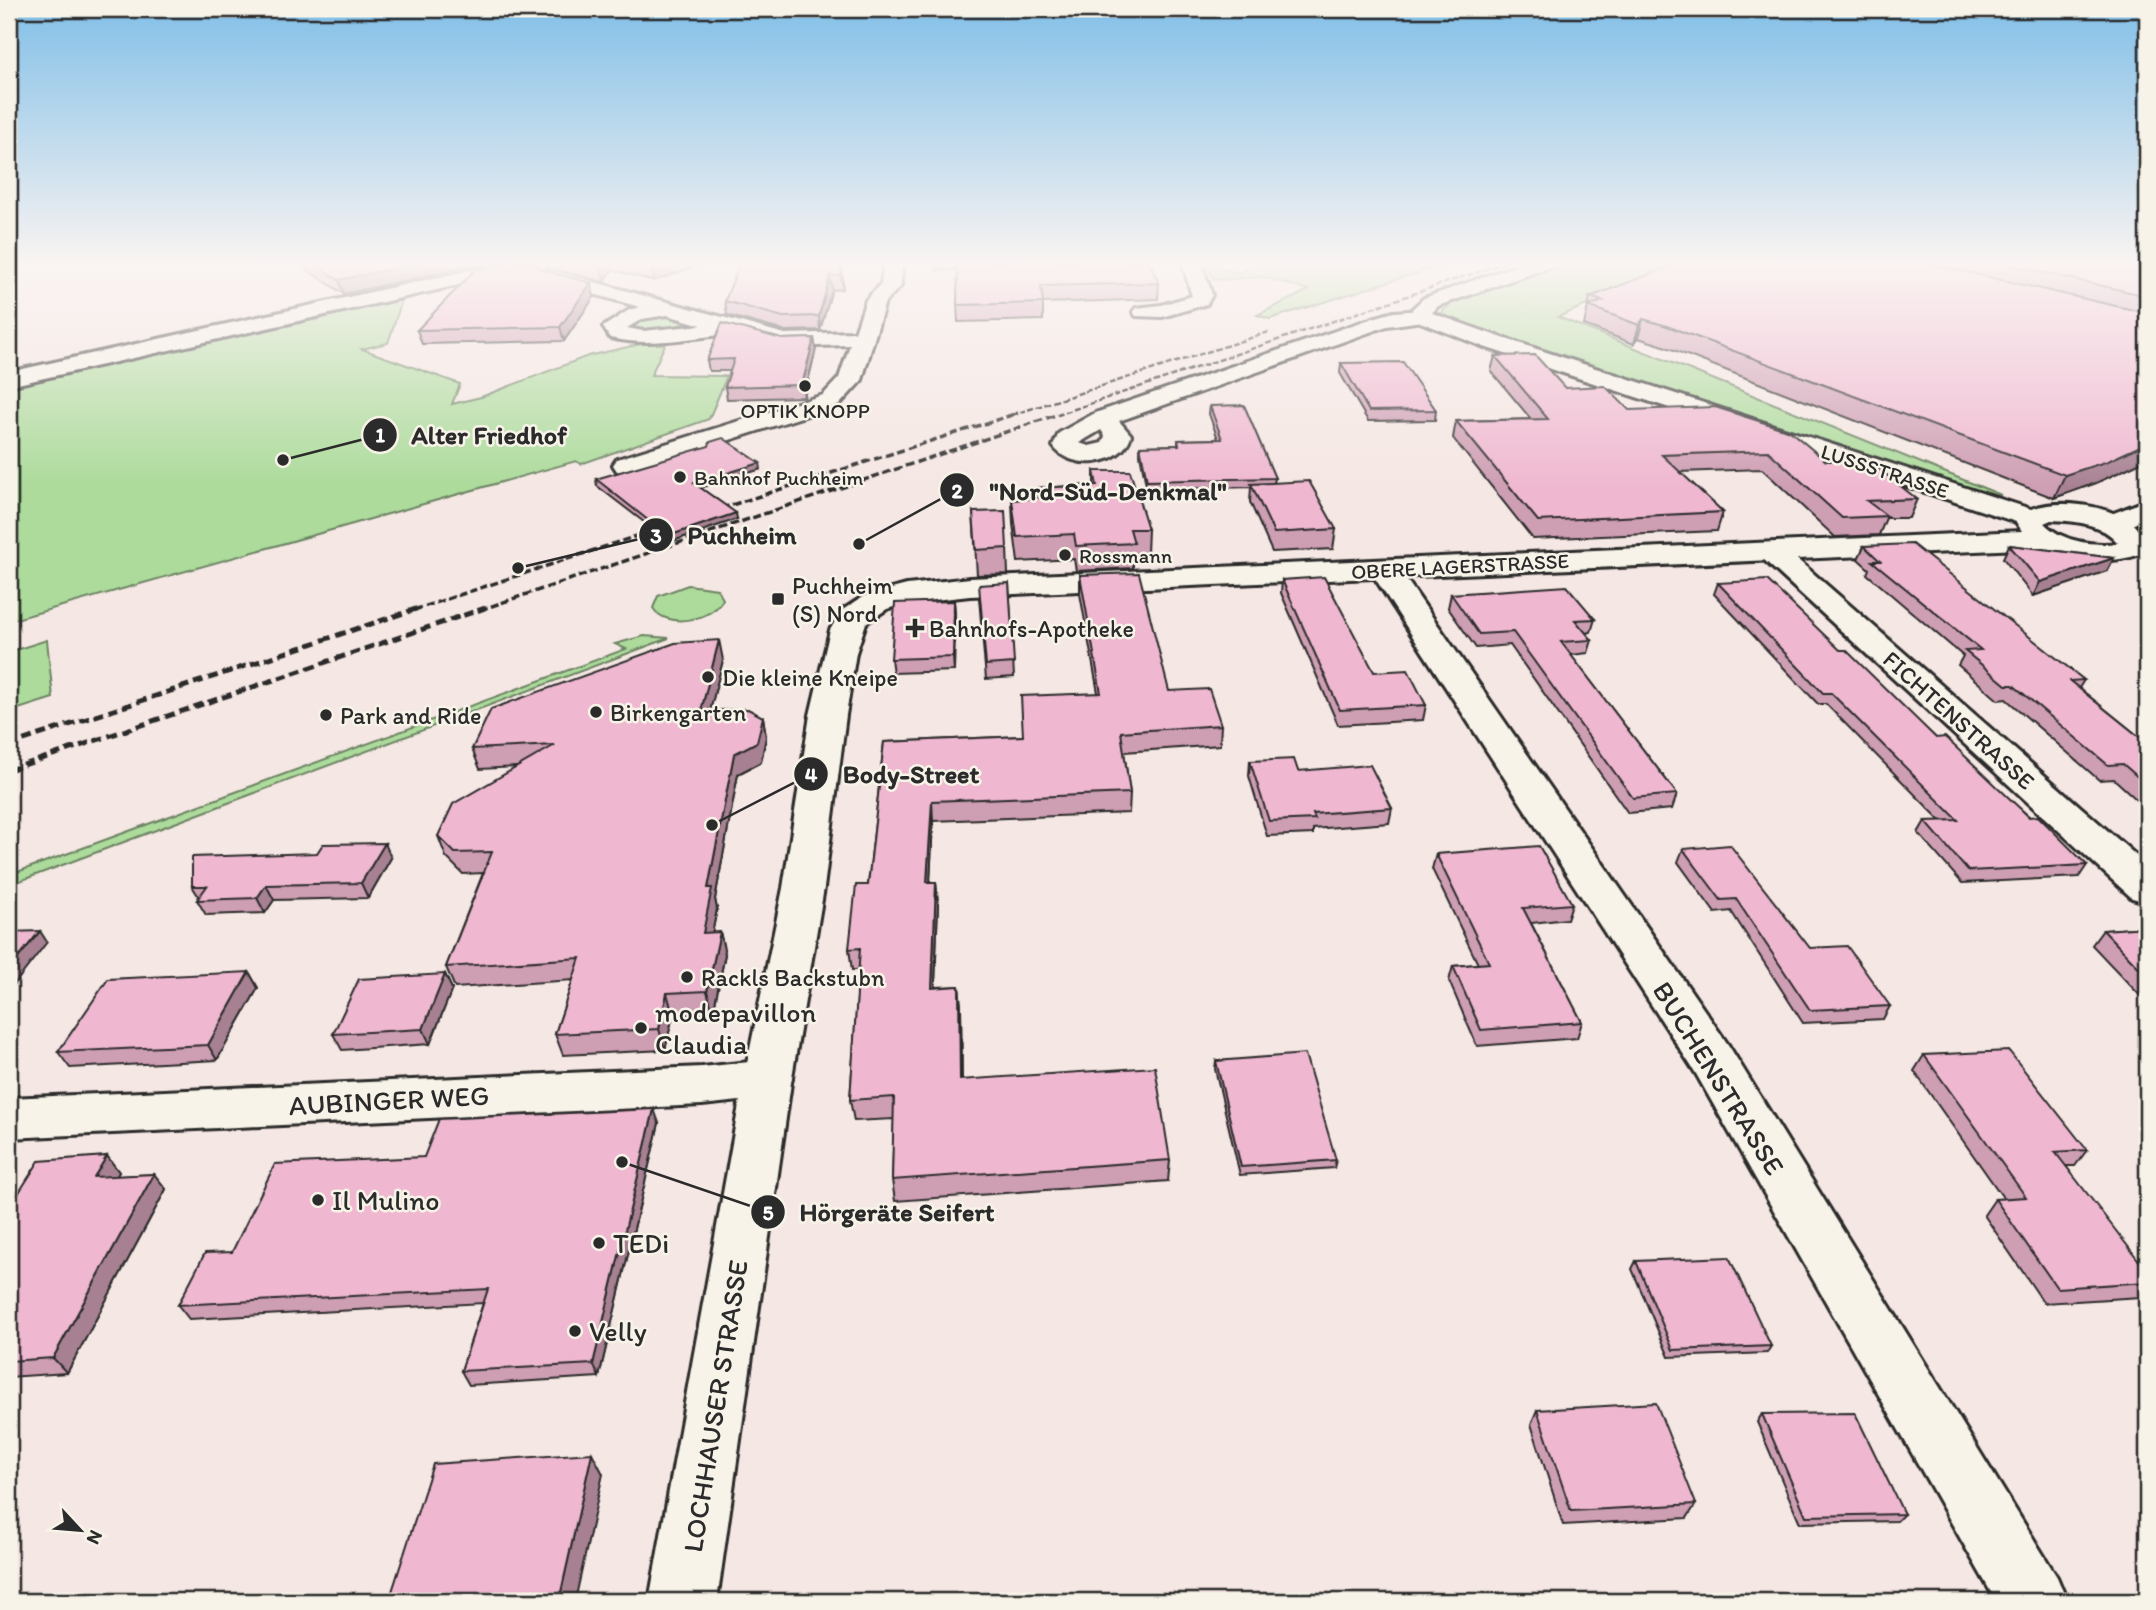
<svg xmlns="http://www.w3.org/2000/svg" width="2156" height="1610" font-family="Itim,sans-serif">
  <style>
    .green { fill: #acdb9b; stroke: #6c8363; stroke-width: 2 }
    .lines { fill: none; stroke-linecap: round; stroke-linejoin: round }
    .street-casing { stroke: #2b2b2b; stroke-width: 6 }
    .secondary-casing { stroke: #2b2b2b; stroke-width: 6 }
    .street { fill: #f7f3e8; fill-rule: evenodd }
    .secondary { fill: #f7f3e8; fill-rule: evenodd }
    .rail-far2 { stroke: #2b2b2b; stroke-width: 2.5; stroke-dasharray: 6 2.5; stroke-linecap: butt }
    .rail-far1 { stroke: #2b2b2b; stroke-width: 3.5; stroke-dasharray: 8 3.5; stroke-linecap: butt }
    .rail { stroke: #2b2b2b; stroke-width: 5; stroke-dasharray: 10 5; stroke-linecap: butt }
    .wall { fill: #ce9eb3; stroke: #2b2b2b; stroke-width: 2 }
    .shaded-wall { fill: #a78192; stroke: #2b2b2b; stroke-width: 2 }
    .building { fill: #efb8d0; stroke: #2b2b2b; stroke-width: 2 }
    .poi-dot { fill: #2b2b2b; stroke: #f7f3e8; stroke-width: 2.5 }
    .labels { text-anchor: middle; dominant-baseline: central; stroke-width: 5; stroke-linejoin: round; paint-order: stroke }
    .far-poi-label { font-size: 21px; fill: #2b2b2b; stroke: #f7f3e8; text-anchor: start }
    .far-street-label { font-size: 21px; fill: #2b2b2b; stroke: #f7f3e8 }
    .poi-label { font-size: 24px; fill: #2b2b2b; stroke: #f7f3e8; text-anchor: start }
    .street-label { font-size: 24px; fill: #2b2b2b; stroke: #f7f3e8 }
    .near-poi-label { font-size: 28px; fill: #2b2b2b; stroke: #f7f3e8; text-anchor: start }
    .near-street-label { font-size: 28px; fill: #2b2b2b; stroke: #f7f3e8 }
    .leader { fill: none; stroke: #2b2b2b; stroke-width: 2.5 }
    .callout-dot { fill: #2b2b2b; stroke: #f7f3e8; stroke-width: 2.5 }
    .mark-label { font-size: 21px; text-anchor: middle; font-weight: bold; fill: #fff }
    .callout-label { font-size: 26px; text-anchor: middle; font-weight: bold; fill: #2b2b2b; stroke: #f7f3e8; stroke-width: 5; stroke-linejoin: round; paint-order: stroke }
  </style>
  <rect width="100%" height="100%" fill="#f5e7e3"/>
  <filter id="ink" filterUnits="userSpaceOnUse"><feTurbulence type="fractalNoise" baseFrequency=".0143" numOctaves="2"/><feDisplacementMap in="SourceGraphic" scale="14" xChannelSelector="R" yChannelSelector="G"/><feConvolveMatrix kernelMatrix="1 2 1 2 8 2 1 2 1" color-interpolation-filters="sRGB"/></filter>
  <g filter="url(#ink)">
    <g class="green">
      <polygon points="1205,262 1213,262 1208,265 1238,273 1267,262 1452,262 1270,319 1257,315 1309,290 1264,277 1214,280"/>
      <polygon points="1566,262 1688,262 1558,317 2001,495 1992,496 1449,321 1440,314 1450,304"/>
      <polygon points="402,300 388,343 362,349 460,384 452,404 481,397 588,356 668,338 651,375 727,376 709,419 581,464 576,461 9,621 9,387"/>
      <path d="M656 316 679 317 683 322C671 333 645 336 632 327L640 319Z"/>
      <path d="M688 585 717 589 723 599C714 620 666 630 653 608L658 596Z"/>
      <polygon points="644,636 669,638 9,885 9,875 626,649 615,644"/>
      <polygon points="47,640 53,698 9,712 9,652"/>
    </g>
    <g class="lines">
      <g class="street-casing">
        <g id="street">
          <polygon points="507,262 544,262 535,268 9,386 9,372"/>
          <path d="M884 262H902L901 286 885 302 862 380 839 405 626 473 617 471 613 465 617 459 823 395 839 378 850 345 784 347 722 330 720 335 712 336C677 340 645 346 610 338L603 327 629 310 640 307 543 280 540 276 550 270 785 334 855 332 866 300 881 284ZM667 315 702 325 643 331 627 328 642 319Z"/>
          <polygon points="1182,262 1201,262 1212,295 1207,304 1162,317 1136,316 1133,312 1136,308 1161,305 1192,296"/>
          <path d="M1422 310 1429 312 1432 316 1429 320 1387 326 1119 421 1131 435C1123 466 1071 472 1053 446L1059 433 1095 413 1373 318 1394 312ZM1101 430 1105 436 1102 443 1089 446 1079 443Z"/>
          <polygon points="2147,500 2147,518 2121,530 2111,532 2101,530 2097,524 2101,518"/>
          <polygon points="1772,543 1782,546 2147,865 2147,902 2132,898 1762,558 1757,552 1762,546"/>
          <polygon points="1384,560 1395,563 1729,1046 2057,1577 2067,1601 1996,1601 1695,1072 1369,569 1373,563"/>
          <polygon points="768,1060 785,1065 792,1079 785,1093 768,1098 702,1105 9,1138 9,1098 702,1067"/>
        </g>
      </g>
      <g class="secondary-casing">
        <path id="secondary" d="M1526 262H1555L1553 266 1438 306 1432 313 1500 337 2031 509C2059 499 2103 504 2129 521 2137 527 2142 535 2147 543L2141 554C2108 565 2074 562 2042 548L970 596 907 603 887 609 866 623 856 653 846 715 824 888 791 1083 717 1601H649L743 1083 783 888 810 715 830 630 841 611 864 596 907 585 970 578 2022 531 2016 522 1484 347 1415 320 1412 309 1424 298ZM2051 520C2075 521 2102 523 2118 543 2093 546 2062 542 2044 523Z"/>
      </g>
      <use href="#street" class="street"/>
      <use href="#secondary" class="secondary"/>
      <g class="rail-far2">
        <polyline points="1012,415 1269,332"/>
        <polyline points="1057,415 1507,262"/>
      </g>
      <g class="rail-far1">
        <polyline points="710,512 1018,413"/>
        <polyline points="414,610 673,524"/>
        <polyline points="480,610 1062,413"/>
      </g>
      <g class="rail">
        <polyline points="9,745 419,608"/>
        <polyline points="9,770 485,608"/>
      </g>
    </g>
    <g class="wall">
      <polygon points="297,262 487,262 344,294 298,264"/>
      <polygon points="509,262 708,262 654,281 612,270 604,282 549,268 545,271 594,297 564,341 422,344 417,330"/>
      <polygon points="842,262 843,289 832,290 820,330 785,331 727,315 725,301"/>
      <polygon points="935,262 1149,262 1159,283 1158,299 1043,303 1043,320 958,322 957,305 958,270 936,270"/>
      <polygon points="1682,262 2147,262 2147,459 2096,483 2054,498 1661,345 1638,338 1634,344 1584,325 1590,297"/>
      <polygon points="814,338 816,349 804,397 727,399 725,387 731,371 709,371 707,360 782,339"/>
      <polygon points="1495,356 1565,388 1629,410 1826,461 1917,499 1909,518 1886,518 1879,535 1835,537 1762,469 1680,472 1723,512 1717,531 1533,539 1453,438 1456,421 1531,419 1491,371"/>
      <polygon points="1341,363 1436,410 1435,420 1368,421 1340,373"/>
      <polygon points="1210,406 1275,478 1274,483 1336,529 1333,549 1272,552 1250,502 1251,487 1147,490 1140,455 1140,446 1178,445 1178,440 1218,439 1209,414"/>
      <polygon points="761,469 700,488 737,519 670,542 597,486 596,479"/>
      <polygon points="1094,471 1148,529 1147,553 1133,554 1133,568 1076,571 1074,559 1018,562 1013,524 1012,500 1037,499 1036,488 1094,485"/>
      <polygon points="973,512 1007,548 1008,574 977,575"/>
      <polygon points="2009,545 2114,558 2107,571 2033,596 2003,558"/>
      <polygon points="1864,546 2084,680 2079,688 2147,743 2147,809 2114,779 2099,780 2006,699 1998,700 1958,665 1963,656 1867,574 1869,569 1858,559"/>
      <polygon points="1080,575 1169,691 1221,725 1220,745 1124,752 1130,793 1129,813 933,821 930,882 936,882 938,903 935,987 959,986 961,1007 962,1080 1170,1160 1168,1181 895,1201 892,1180 894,1119 854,1121 850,1100 859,970 852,970 849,949 868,885 884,742 1023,736 1098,693 1080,594"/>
      <polygon points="1282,580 1374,672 1426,705 1423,720 1338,725 1281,593"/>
      <polygon points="1009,583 1014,677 986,679 979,598"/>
      <polygon points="1718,583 1840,650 1936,738 2087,865 2079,877 1962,883 1918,833 1925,821 1941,821 1826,704 1818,704 1714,594"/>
      <polygon points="1451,594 1595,619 1591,632 1586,633 1592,640 1588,653 1571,655 1677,794 1672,809 1628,813 1510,645 1476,648 1448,608"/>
      <polygon points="954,601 955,614 954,671 893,673 891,659"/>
      <polygon points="723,660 710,710 763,717 766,737 761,762 738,774 715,899 717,909 712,933 720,932 725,954 713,1013 673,1015 665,1050 563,1055 555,1034 573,980 455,988 446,967 483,873 463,874 446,857 438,836 517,767 480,769 472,749"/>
      <polygon points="1250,761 1298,771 1392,808 1389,823 1313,829 1313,834 1267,836 1249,776"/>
      <polygon points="1683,849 1810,948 1890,1006 1883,1019 1803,1023 1731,911 1715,913 1678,862"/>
      <polygon points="1436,854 1572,904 1567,919 1531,923 1582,1022 1577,1038 1477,1046 1449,981 1453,966 1478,964 1432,869"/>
      <polygon points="391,858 368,898 274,900 265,913 206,915 197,900 199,897 192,886"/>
      <polygon points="2147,927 2147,1003 2092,945 2103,930"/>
      <polygon points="249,972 258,988 217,1060 70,1068 58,1052"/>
      <polygon points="445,974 452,989 430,1044 342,1050 333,1034"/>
      <polygon points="1924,1055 2087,1150 2075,1166 2066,1166 2147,1282 2147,1290 2141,1297 2044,1303 1984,1215 1995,1199 2004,1199 1914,1071"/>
      <polygon points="1216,1061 1336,1160 1334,1168 1240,1175 1215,1069"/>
      <polygon points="659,1123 599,1377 469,1385 461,1371 483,1303 189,1319 178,1305 232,1252 424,1157"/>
      <polygon points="107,1156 119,1172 116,1176 154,1174 166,1189 67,1373 9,1377 9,1208"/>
      <polygon points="1636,1261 1771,1346 1767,1353 1669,1357 1632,1269"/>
      <polygon points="1537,1410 1696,1504 1687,1518 1563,1525 1531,1424"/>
      <polygon points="1762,1414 1904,1514 1897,1521 1800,1523 1757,1422"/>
    </g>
    <g class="shaded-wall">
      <polygon points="422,262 487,262 344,294 339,280"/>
      <polygon points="534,262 547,262 549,268 537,276"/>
      <polygon points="605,262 611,262 612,270 604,282 601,268"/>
      <polygon points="667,262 708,262 654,281 652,267"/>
      <polygon points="841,262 842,262 843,289 841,276"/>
      <polygon points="830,276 832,290 820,330 819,316"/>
      <polygon points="591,283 594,297 564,341 560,327"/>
      <polygon points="1643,319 1638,338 1634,344 1639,325"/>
      <polygon points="814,338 816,349 804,397 802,385"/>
      <polygon points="2147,443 2147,459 2096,483 2054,498 2065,475"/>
      <polygon points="760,463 761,469 695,489 694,483"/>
      <polygon points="736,513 737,519 670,542 668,536"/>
      <polygon points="2114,558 2107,571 2033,596 2040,582"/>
      <polygon points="954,601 955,614 954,671 953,657"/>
      <polygon points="719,640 723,660 705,731 701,711"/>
      <polygon points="763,717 766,737 761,762 738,774 715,899 717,909 708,954 703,933 708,888 734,754"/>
      <polygon points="932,801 933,821 929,903 927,882"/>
      <polygon points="385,843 391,858 368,898 361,883"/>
      <polygon points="936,882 938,903 934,1009 932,988"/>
      <polygon points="266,885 274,900 265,913 257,898"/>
      <polygon points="40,931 47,942 9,991 9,969"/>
      <polygon points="720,932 725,954 713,1013 707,991"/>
      <polygon points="249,972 258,988 217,1060 208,1045"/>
      <polygon points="445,974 452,989 430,1044 423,1029"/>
      <polygon points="959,986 961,1007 962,1101 960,1080"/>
      <polygon points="667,993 673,1015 665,1050 659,1029"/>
      <polygon points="654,1109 659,1123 599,1377 593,1364"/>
      <polygon points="107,1156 119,1172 107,1193 94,1177"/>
      <polygon points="154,1174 166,1189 67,1373 53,1358"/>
      <polygon points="592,1453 603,1474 575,1601 559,1601"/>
      <polygon points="9,1536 14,1540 9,1552"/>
    </g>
    <g class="building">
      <polygon points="311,262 422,262 339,280"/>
      <polygon points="509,262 534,262 539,269 591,283 560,327 417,330 475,270"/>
      <polygon points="577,262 605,262 601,268"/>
      <polygon points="632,262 667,262 652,267"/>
      <polygon points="740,262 841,262 841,276 830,276 819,316 783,317 725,301"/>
      <polygon points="958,262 1149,262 1159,283 1041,286 1043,303 957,305"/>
      <polygon points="1682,262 1922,262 2147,313 2147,443 2108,461 2065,475 1667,326 1643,319 1639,325 1588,306 1603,301 1590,297"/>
      <polygon points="1998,262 2147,262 2147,296"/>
      <polygon points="722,323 782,339 814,338 802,385 725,387 734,359 707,360"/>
      <polygon points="1535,355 1565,388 1605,386 1629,410 1715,407 1790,431 1826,461 1868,460 1917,499 1867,501 1887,516 1842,518 1768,451 1662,455 1723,512 1538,521 1456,421 1548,419 1495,356"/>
      <polygon points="1403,362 1436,410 1369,411 1341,363"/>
      <polygon points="1244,405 1275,478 1147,481 1140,446 1179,445 1178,440 1222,439 1210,406"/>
      <polygon points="723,438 760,463 694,483 736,513 668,536 596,479 709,446 710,442"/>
      <polygon points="1094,471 1130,471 1148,529 1130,529 1134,543 1076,546 1074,534 1017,537 1012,500 1038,498 1036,488 1097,485"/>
      <polygon points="1309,481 1336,529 1274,533 1251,484"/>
      <polygon points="1005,511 1007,548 976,550 973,512"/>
      <polygon points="1912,544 2084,680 2070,681 2147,743 2147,785 2123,764 2108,765 2013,685 2006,685 1965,651 1981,650 1872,561 1880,561 1864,546"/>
      <polygon points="2009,545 2114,558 2040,582"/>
      <polygon points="1139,573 1169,691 1209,689 1221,725 1121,732 1130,793 932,801 927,882 936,882 932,988 959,986 960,1080 1155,1067 1170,1160 892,1180 894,1097 850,1100 860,948 849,949 856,885 868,885 884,742 1023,736 1021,696 1101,693 1080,575"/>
      <polygon points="1324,577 1374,672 1408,670 1426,705 1340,710 1282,580"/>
      <polygon points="1767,580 1840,650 1846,650 1936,738 1945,737 2029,817 2038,816 2087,865 1968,871 1925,821 1958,820 1831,693 1823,693 1718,583"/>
      <polygon points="1009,583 1014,663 986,665 979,585"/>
      <polygon points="1567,586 1595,619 1575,620 1592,640 1561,642 1677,794 1633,798 1513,632 1479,634 1451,594"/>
      <polygon points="954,601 953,657 891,659 895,603"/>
      <polygon points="719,640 701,711 748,709 763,717 757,742 734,754 708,888 712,888 703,933 720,932 707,991 667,993 659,1029 555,1034 580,958 446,967 492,852 455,853 438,836 453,804 555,745 472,749 491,709 675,643"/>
      <polygon points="1294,759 1298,771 1370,765 1392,808 1313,814 1315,819 1269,821 1250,761"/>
      <polygon points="385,843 361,883 266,885 257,898 197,900 207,886 192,886 192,857 317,853 323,844"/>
      <polygon points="1730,845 1810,948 1847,946 1890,1006 1810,1010 1736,899 1721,900 1683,849"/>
      <polygon points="1539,846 1572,904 1523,908 1582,1022 1481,1030 1453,966 1489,963 1436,854"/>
      <polygon points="2147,927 2147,976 2103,930"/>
      <polygon points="40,931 9,969 9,932"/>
      <polygon points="249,972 208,1045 58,1052 108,979"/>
      <polygon points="445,974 423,1029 333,1034 359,979"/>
      <polygon points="2009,1051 2087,1150 2055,1152 2147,1271 2147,1282 2057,1288 1995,1199 2026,1197 1924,1055"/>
      <polygon points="1305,1054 1336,1160 1241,1167 1216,1061"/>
      <polygon points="654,1109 593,1364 461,1371 488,1289 178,1305 205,1253 232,1252 275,1164 424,1157 439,1119"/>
      <polygon points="107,1156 94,1177 154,1174 53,1358 9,1361 9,1208 39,1161"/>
      <polygon points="1729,1257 1771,1346 1673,1350 1636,1261"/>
      <polygon points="1656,1403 1696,1504 1571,1511 1537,1410"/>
      <polygon points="1855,1413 1904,1514 1806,1516 1762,1414"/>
      <polygon points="592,1453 559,1601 389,1601 433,1464"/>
      <polygon points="990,1595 990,1601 873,1601"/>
    </g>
  </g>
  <linearGradient id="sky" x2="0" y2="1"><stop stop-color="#81bfe8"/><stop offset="0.54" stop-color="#faf4f2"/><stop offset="1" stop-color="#faf4f2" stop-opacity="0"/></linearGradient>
  <rect width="2156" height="488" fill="url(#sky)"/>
  <g class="poi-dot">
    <circle cx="805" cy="386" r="7"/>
    <circle cx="680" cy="477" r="7"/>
    <circle cx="1065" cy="555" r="7"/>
    <rect x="771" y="592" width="14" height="14" rx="3.5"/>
    <path d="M911.5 617.5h7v7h7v7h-7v7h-7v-7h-7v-7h7z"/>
    <circle cx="708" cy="677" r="7"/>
    <circle cx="596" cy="712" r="7"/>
    <circle cx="326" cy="715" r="7"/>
    <circle cx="687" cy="977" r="7"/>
    <circle cx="641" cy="1028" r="7"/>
    <circle cx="318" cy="1200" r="7"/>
    <circle cx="599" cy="1243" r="7"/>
    <circle cx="575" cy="1331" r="7"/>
  </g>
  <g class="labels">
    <g class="far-poi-label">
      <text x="805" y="410" text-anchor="middle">OPTIK KNOPP</text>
      <text x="694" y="477">Bahnhof Puchheim</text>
      <text x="1079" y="555">Rossmann</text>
    </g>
    <g class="far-street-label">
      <text transform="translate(1885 471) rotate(18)">LUSSSTRASSE</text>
      <text transform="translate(1460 566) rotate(-3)">OBERE LAGERSTRASSE</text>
    </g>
    <g class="poi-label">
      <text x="792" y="585">Puchheim<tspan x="792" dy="28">(S) Nord</tspan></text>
      <text x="929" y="628">Bahnhofs-Apotheke</text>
      <text x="722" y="677">Die kleine Kneipe</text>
      <text x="610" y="712">Birkengarten</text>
      <text x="340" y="715">Park and Ride</text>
      <text x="701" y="977">Rackls Backstubn</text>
    </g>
    <g class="street-label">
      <text transform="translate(1959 720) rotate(42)">FICHTENSTRASSE</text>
    </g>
    <g class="near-poi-label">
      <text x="655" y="1012">modepavillon<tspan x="655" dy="32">Claudia</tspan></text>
      <text x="332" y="1200">Il Mulino</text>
      <text x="613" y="1243">TEDi</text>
      <text x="589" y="1331">Velly</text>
    </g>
    <g class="near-street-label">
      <text transform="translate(1719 1078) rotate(58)">BUCHENSTRASSE</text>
      <text transform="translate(389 1100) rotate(-3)">AUBINGER WEG</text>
      <text transform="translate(715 1406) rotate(-81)">LOCHHAUSER STRASSE</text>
    </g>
  </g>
  <path class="leader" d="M283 460L380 435M859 544L957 490M518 568L656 535M712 825L811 774M622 1162L768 1212"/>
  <g class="callout-dot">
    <circle cx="283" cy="460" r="7"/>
    <circle cx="859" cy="544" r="7"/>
    <circle cx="518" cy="568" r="7"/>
    <circle cx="712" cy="825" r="7"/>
    <circle cx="622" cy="1162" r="7"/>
    <circle cx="380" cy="435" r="18"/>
    <circle cx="957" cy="490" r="18"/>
    <circle cx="656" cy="535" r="18"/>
    <circle cx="811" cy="774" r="18"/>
    <circle cx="768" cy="1212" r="18"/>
  </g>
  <g class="mark-label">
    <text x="380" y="442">1</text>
    <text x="957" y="498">2</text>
    <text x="656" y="543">3</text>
    <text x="811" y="782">4</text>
    <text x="768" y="1220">5</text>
  </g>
  <g class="callout-label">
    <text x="489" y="444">Alter Friedhof</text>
    <text x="1108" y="500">"Nord-Süd-Denkmal"</text>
    <text x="742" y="544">Puchheim</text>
    <text x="911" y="783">Body-Street</text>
    <text x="897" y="1221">Hörgeräte Seifert</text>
  </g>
  <rect width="2156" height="1610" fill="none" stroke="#f7f3e8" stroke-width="35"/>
  <rect x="18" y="18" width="2121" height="1575" fill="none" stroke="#2b2b2b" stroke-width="2.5" filter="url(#ink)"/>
  <g transform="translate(80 1530) rotate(116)" stroke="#f7f3e8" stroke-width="5" paint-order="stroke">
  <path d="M0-5L12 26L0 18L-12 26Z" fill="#2b2b2b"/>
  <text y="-10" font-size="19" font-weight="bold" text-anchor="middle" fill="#2b2b2b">N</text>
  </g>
</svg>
